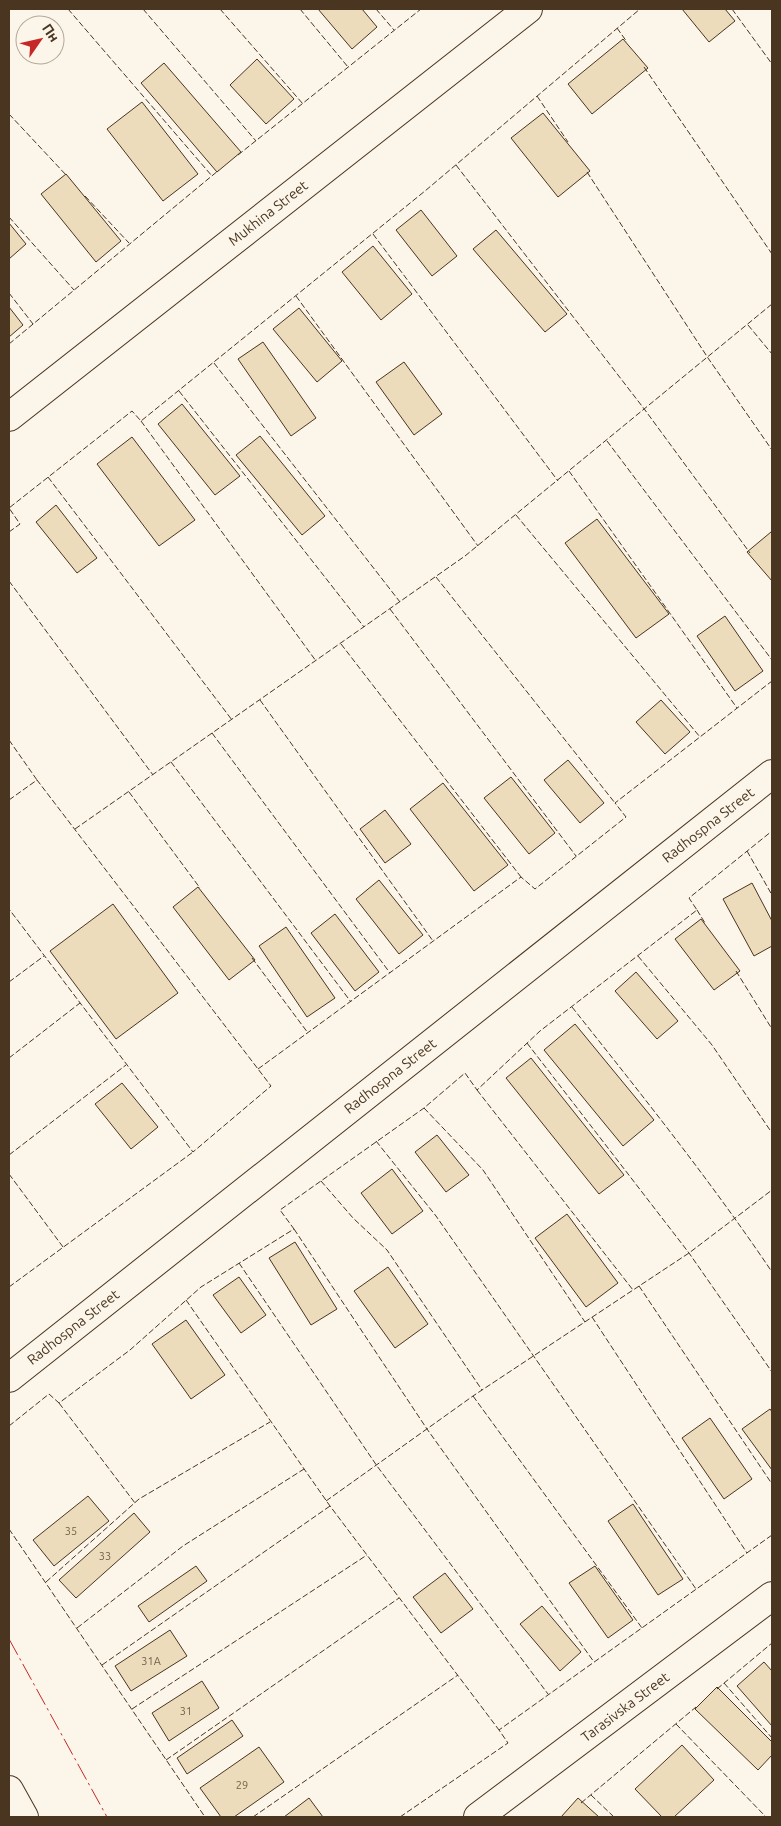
<svg xmlns="http://www.w3.org/2000/svg" width="781" height="1826" font-family="Ubuntu,sans-serif">
  <style>
    .building { fill: #ecdcbc; stroke: #4a3520 }
    .lines { fill: none; stroke-linecap: round; stroke-linejoin: round }
    .street-casing { stroke: #4a3520; stroke-width: 30 }
    .street { stroke: #fbf6e9; stroke-width: 28 }
    .fence { stroke: #4a3520; stroke-width: 1; stroke-dasharray: 6 2.5; stroke-linecap: butt }
    .power { stroke: #c62828; stroke-width: 1; stroke-dasharray: 18 4 2.5 4; stroke-linecap: butt }
    .labels { text-anchor: middle; dominant-baseline: central; stroke-width: 4; stroke-linejoin: round; paint-order: stroke }
    .number-label { font-size: 11px; fill: #725f47 }
    .street-label { font-size: 14px; fill: #4a3520; stroke: #fbf6e9 }
  </style>
  <rect width="100%" height="100%" fill="#fbf6e9"/>
  <g class="building">
    <polygon points="318,9 362,9 377,27 352,49"/>
    <polygon points="682,9 725,9 735,21 709,42"/>
    <polygon points="623,39 648,68 592,114 568,84"/>
    <polygon points="257,59 294,99 266,124 230,85"/>
    <polygon points="164,63 241,152 217,172 141,83"/>
    <polygon points="142,102 198,174 163,201 107,129"/>
    <polygon points="543,113 590,171 558,197 511,138"/>
    <polygon points="66,174 121,241 96,262 41,194"/>
    <polygon points="421,210 457,256 432,276 396,230"/>
    <polygon points="9,223 26,244 9,259"/>
    <polygon points="496,230 567,314 545,332 473,249"/>
    <polygon points="373,246 412,294 381,320 342,272"/>
    <polygon points="9,307 23,325 9,337"/>
    <polygon points="299,308 342,361 317,382 273,329"/>
    <polygon points="263,342 316,418 291,436 238,359"/>
    <polygon points="404,362 442,414 414,435 376,382"/>
    <polygon points="182,404 240,476 215,495 158,424"/>
    <polygon points="260,436 325,516 302,535 236,455"/>
    <polygon points="132,437 195,520 159,546 97,464"/>
    <polygon points="56,505 97,558 77,573 36,522"/>
    <polygon points="597,519 669,614 636,638 565,543"/>
    <polygon points="771,532 772,533 772,581 747,552"/>
    <polygon points="725,616 763,671 735,691 697,636"/>
    <polygon points="661,700 690,732 665,754 636,722"/>
    <polygon points="568,760 604,803 580,823 544,780"/>
    <polygon points="511,777 555,833 529,854 484,798"/>
    <polygon points="443,783 508,865 474,891 410,809"/>
    <polygon points="385,810 411,844 385,863 360,829"/>
    <polygon points="379,880 423,935 399,954 356,899"/>
    <polygon points="752,883 772,921 772,946 754,956 723,899"/>
    <polygon points="198,887 255,960 229,980 173,907"/>
    <polygon points="113,904 178,993 116,1039 50,951"/>
    <polygon points="335,914 379,972 355,991 311,933"/>
    <polygon points="701,919 740,971 714,990 675,939"/>
    <polygon points="286,927 335,998 307,1017 259,946"/>
    <polygon points="636,972 678,1021 657,1039 615,991"/>
    <polygon points="575,1024 654,1120 623,1146 544,1050"/>
    <polygon points="531,1058 624,1175 599,1194 506,1078"/>
    <polygon points="122,1083 158,1127 131,1149 95,1104"/>
    <polygon points="437,1135 469,1175 446,1192 415,1152"/>
    <polygon points="392,1169 423,1211 392,1234 361,1193"/>
    <polygon points="567,1214 618,1283 586,1307 535,1238"/>
    <polygon points="295,1242 337,1309 311,1325 269,1258"/>
    <polygon points="388,1267 428,1324 395,1348 354,1291"/>
    <polygon points="239,1277 266,1315 241,1333 213,1295"/>
    <polygon points="186,1320 225,1375 191,1399 152,1344"/>
    <polygon points="770,1409 772,1412 772,1470 742,1429"/>
    <polygon points="710,1418 752,1479 724,1499 682,1438"/>
    <polygon points="88,1496 109,1521 54,1566 33,1540"/>
    <polygon points="633,1504 683,1579 658,1595 608,1521"/>
    <polygon points="134,1513 150,1532 76,1598 59,1580"/>
    <polygon points="196,1566 207,1581 149,1622 138,1606"/>
    <polygon points="595,1566 633,1620 608,1638 569,1583"/>
    <polygon points="445,1573 473,1609 441,1633 413,1597"/>
    <polygon points="542,1606 581,1652 560,1671 520,1624"/>
    <polygon points="170,1630 187,1656 131,1691 115,1666"/>
    <polygon points="764,1662 772,1671 772,1726 737,1686"/>
    <polygon points="202,1681 219,1708 169,1741 152,1713"/>
    <polygon points="717,1687 772,1742 772,1755 758,1770 695,1709"/>
    <polygon points="232,1720 243,1736 187,1774 177,1758"/>
    <polygon points="682,1745 714,1780 674,1817 662,1817 635,1789"/>
    <polygon points="259,1747 284,1782 234,1817 221,1817 200,1788"/>
    <polygon points="309,1798 323,1817 284,1817"/>
    <polygon points="578,1798 599,1817 561,1817"/>
  </g>
  <g class="lines">
    <g class="street-casing">
      <g id="street">
        <polyline points="9,417 528,9"/>
        <polyline points="9,1378 772,774"/>
        <polyline points="9,1790 24,1817"/>
        <polyline points="478,1817 772,1596"/>
      </g>
    </g>
    <use href="#street" class="street"/>
    <g class="fence">
      <polyline points="68,9 212,176"/>
      <polyline points="143,9 256,141"/>
      <polyline points="220,9 303,104"/>
      <polyline points="300,9 348,67"/>
      <polyline points="376,9 394,30"/>
      <polyline points="732,9 772,64"/>
      <polyline points="617,28 627,42"/>
      <polyline points="644,67 772,254"/>
      <polyline points="537,96 568,142"/>
      <polyline points="9,114 67,176"/>
      <polyline points="238,155 421,9"/>
      <polyline points="456,165 645,410 750,553"/>
      <polyline points="587,172 708,358 772,450"/>
      <polyline points="85,196 129,243"/>
      <polyline points="9,217 74,290"/>
      <polyline points="373,234 558,481"/>
      <polyline points="9,293 33,324"/>
      <polyline points="296,296 478,546"/>
      <polyline points="748,325 772,354"/>
      <polyline points="9,344 219,170"/>
      <polyline points="214,363 400,602"/>
      <polyline points="179,391 364,627"/>
      <polyline points="141,421 316,661"/>
      <polyline points="607,441 772,660"/>
      <polyline points="569,471 737,708"/>
      <polyline points="48,477 232,720"/>
      <polyline points="516,515 700,737"/>
      <polyline points="9,532 20,524 9,508 132,411 141,421 425,191 640,9"/>
      <polyline points="436,577 615,803"/>
      <polyline points="9,581 153,775"/>
      <polyline points="390,609 576,856"/>
      <polyline points="341,644 521,877"/>
      <polyline points="260,700 433,941"/>
      <polyline points="212,733 390,973"/>
      <polyline points="9,740 37,780"/>
      <polyline points="171,762 351,1002"/>
      <polyline points="129,792 200,888"/>
      <polyline points="9,800 37,780 271,1086 193,1152 9,909"/>
      <polyline points="75,829 465,556 772,304"/>
      <polyline points="747,851 772,895"/>
      <polyline points="697,910 705,923"/>
      <polyline points="638,956 712,1045 772,1133"/>
      <polyline points="252,958 308,1033"/>
      <polyline points="736,971 772,1029"/>
      <polyline points="9,982 44,956"/>
      <path d="M572 1007C641 1094 710 1180 772 1272"/>
      <polyline points="527,1043 689,1253 772,1372"/>
      <polyline points="9,1058 80,1003"/>
      <polyline points="258,1069 521,877 535,889 626,817 615,803 772,681"/>
      <polyline points="477,1090 633,1290"/>
      <polyline points="424,1108 483,1170 585,1322"/>
      <polyline points="376,1141 436,1216 696,1589"/>
      <polyline points="9,1155 126,1065"/>
      <polyline points="9,1174 63,1247"/>
      <polyline points="321,1181 353,1218 387,1250 482,1390"/>
      <polyline points="294,1229 427,1429 594,1662"/>
      <polyline points="239,1263 377,1466 548,1694"/>
      <polyline points="639,1286 772,1484"/>
      <polyline points="9,1287 193,1152"/>
      <polyline points="186,1300 330,1506 499,1730"/>
      <polyline points="592,1317 747,1553"/>
      <polyline points="473,1396 642,1628"/>
      <polyline points="59,1403 135,1503"/>
      <polyline points="9,1426 49,1394 59,1403 130,1350 201,1287 294,1229 280,1210 424,1108 465,1073 477,1090 540,1031 697,910 689,898 772,831"/>
      <polyline points="326,1501 473,1396 689,1253 772,1190"/>
      <polyline points="9,1529 205,1817"/>
      <polyline points="46,1582 139,1499 270,1422"/>
      <polyline points="77,1628 183,1546 304,1469"/>
      <polyline points="102,1665 330,1506"/>
      <polyline points="724,1683 772,1738"/>
      <polyline points="717,1689 772,1643"/>
      <polyline points="132,1709 367,1555"/>
      <polyline points="676,1724 766,1817"/>
      <polyline points="166,1760 399,1598"/>
      <polyline points="591,1795 614,1817"/>
      <polyline points="581,1803 696,1707"/>
      <polyline points="253,1817 458,1675"/>
      <polyline points="400,1817 508,1743 499,1730 772,1535"/>
    </g>
    <polyline class="power" points="9,1639 107,1817"/>
  </g>
  <g class="labels">
    <g class="number-label">
      <text x="71" y="1531">35</text>
      <text x="105" y="1556">33</text>
      <text x="151" y="1661">31А</text>
      <text x="186" y="1711">31</text>
      <text x="242" y="1785">29</text>
    </g>
    <g class="street-label">
      <text transform="translate(268 213) rotate(-38)">Mukhina Street</text>
      <text transform="translate(708 825) rotate(-38)">Radhospna Street</text>
      <text transform="translate(390 1076) rotate(-38)">Radhospna Street</text>
      <text transform="translate(73 1327) rotate(-38)">Radhospna Street</text>
      <text transform="translate(625 1707) rotate(-37)">Tarasivska Street</text>
    </g>
  </g>
  <rect width="781" height="1826" fill="none" stroke="#4a3520" stroke-width="20"/>
  <g transform="translate(40 40) rotate(56)"><circle r="24" fill="#fbf6e9" stroke="#b4a999"/>
  <path d="M0-4L9 19L0 12L-9 19Z" fill="#c62828"/>
  <text y="-8" font-size="14" font-weight="bold" text-anchor="middle" fill="#4a3520">Пн</text>
  </g>
</svg>
